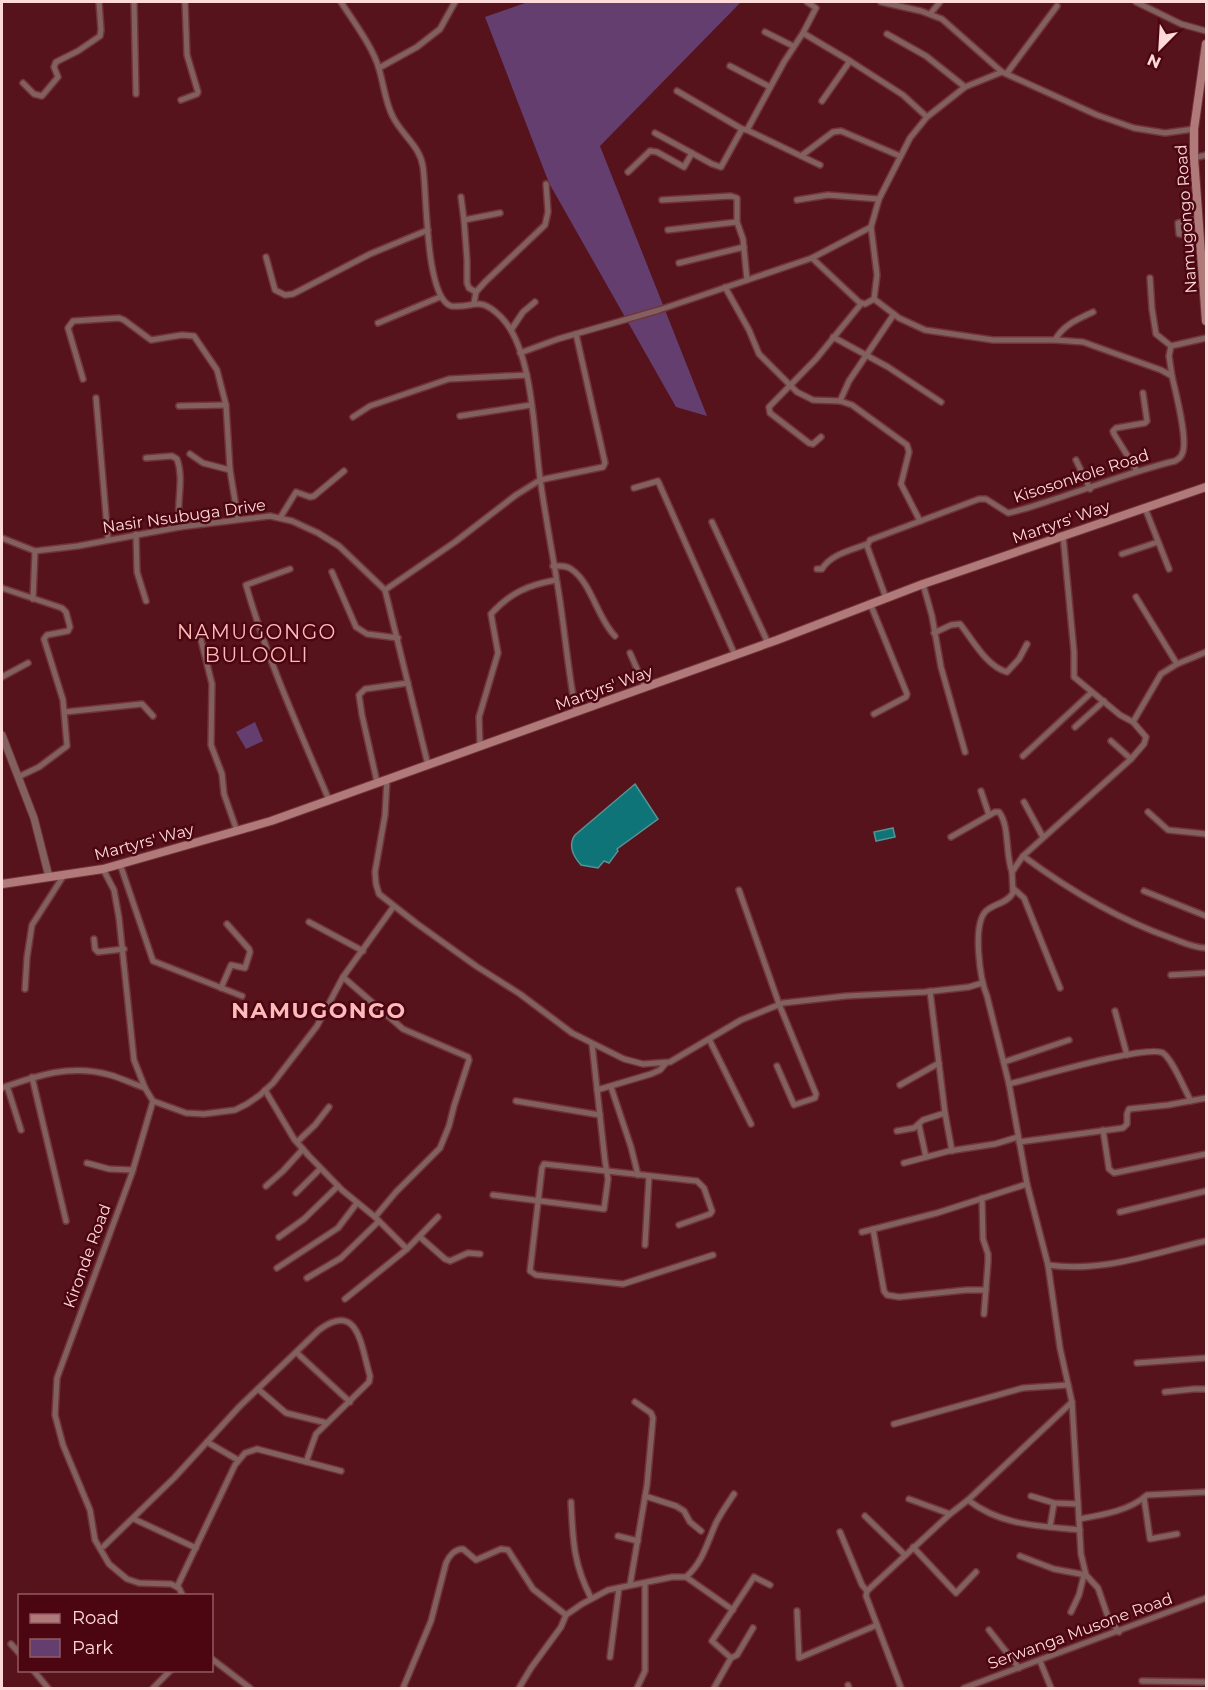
<svg xmlns="http://www.w3.org/2000/svg" width="1208" height="1690" font-family="Montserrat,sans-serif">
  <style>
    .green { fill: #643e6e }
    .water { fill: #0e7478; stroke: #569395; stroke-width: 1.5 }
    .lines { fill: none; stroke-linecap: round; stroke-linejoin: round }
    .minor-casing { stroke: #723339; stroke-width: 8 }
    .tertiary-casing { stroke: #723339; stroke-width: 9 }
    .secondary-casing { stroke: #723339; stroke-width: 10 }
    .minor { stroke: #826060; stroke-width: 5 }
    .tertiary { stroke: #826060; stroke-width: 7 }
    .secondary { stroke: #b07a7a; stroke-width: 8 }
    .labels { text-anchor: middle; dominant-baseline: central; stroke-width: 5; stroke-linejoin: round; paint-order: stroke }
    .street-label { font-size: 16px; fill: #fddad9; stroke: #4b0612 }
    .quarter-label { font-size: 20px; letter-spacing: 1.5px; fill: #febaba; stroke: #4b0612 }
    .district-label { font-size: 22px; font-weight: bold; letter-spacing: 1.5px; fill: #febaba; stroke: #4b0612 }
  </style>
  <rect width="100%" height="100%" fill="#57131b"/>
  <g class="green">
    <polygon points="528,2 741,2 600,146 707,416 676,407 549,183 485,17"/>
    <polygon points="255,722 263,741 246,749 236,732"/>
  </g>
  <g class="water">
    <path d="M635 784 658 819 617 849 618 851 609 863 604 861 598 868 581 865C573 856 568 845 575 835Z"/>
    <polygon points="893,828 895,837 876,841 874,832"/>
  </g>
  <g class="lines">
    <g class="minor-casing">
      <g id="minor">
        <polyline points="134,2 136,94"/>
        <path d="M341 2C353 21 373 47 379 69 384 85 385 102 393 117 402 135 420 146 423 167 427 194 425 297 451 306 474 309 478 294 501 317 533 349 534 434 540 478 546 522 555 565 561 608 566 643 569 677 576 712"/>
        <polyline points="881,2 921,11 942,19 1002,72"/>
        <polyline points="1136,2 1181,24 1206,31"/>
        <polyline points="930,14 940,2"/>
        <polyline points="765,32 793,46"/>
        <polyline points="803,33 816,8 807,2"/>
        <polyline points="887,34 926,56 965,87"/>
        <polyline points="730,66 770,87"/>
        <polyline points="379,68 417,47 440,29 455,2"/>
        <polyline points="1007,73 1057,6"/>
        <polyline points="23,83 34,94 42,96 58,77 54,67 56,62 78,51 100,36 101,30 99,2"/>
        <polyline points="677,91 742,129 747,130 801,156 833,132 841,131 900,156"/>
        <polyline points="181,100 197,94 198,92 187,55 185,2"/>
        <polyline points="822,101 850,61 903,95 927,117"/>
        <polyline points="747,130 784,62 803,33 850,61"/>
        <polyline points="655,133 712,164 721,167 742,129"/>
        <polyline points="801,156 820,165"/>
        <polyline points="1194,158 1206,155"/>
        <polyline points="628,172 650,151 657,152 684,167 692,153"/>
        <polyline points="461,197 464,220"/>
        <polyline points="662,200 731,196 737,198 737,222 743,239 747,280"/>
        <polyline points="797,200 828,195 879,199"/>
        <polyline points="1198,219 1178,223 1179,234 1199,235"/>
        <polyline points="668,230 737,222"/>
        <polyline points="266,257 275,290 285,295 293,294 370,254 428,230"/>
        <polyline points="812,258 859,302 865,304 874,299"/>
        <polyline points="679,263 744,247"/>
        <polyline points="1150,278 1152,309 1156,334 1171,346"/>
        <polyline points="725,287 749,330 759,354 797,392 813,400 840,401 852,405 907,445 909,452 901,484 920,521"/>
        <polyline points="476,292 469,288 467,283 467,260 464,220 500,213"/>
        <polyline points="474,303 476,292 485,282 545,225 548,212 546,184"/>
        <polyline points="378,323 440,297"/>
        <polyline points="511,330 523,312 535,302"/>
        <polyline points="833,337 888,367 941,402"/>
        <path d="M1055 340C1063 325 1078 319 1093 312"/>
        <polyline points="520,353 558,339 659,310 812,258 871,227"/>
        <polyline points="1172,376 1169,356 1171,346 1206,338"/>
        <polyline points="83,379 68,328 73,321 119,318 124,320 151,340 182,335 194,336 217,370 226,405 230,470 238,519"/>
        <polyline points="96,398 108,539"/>
        <polyline points="840,401 849,381 894,314"/>
        <polyline points="179,406 226,405"/>
        <polyline points="460,416 531,405"/>
        <polyline points="353,417 370,406 449,379 527,375"/>
        <polyline points="821,437 813,444 809,443 770,413 769,407 816,359 861,304"/>
        <polyline points="190,454 203,463 230,470"/>
        <path d="M146 458 172 456 177 459C185 481 175 505 180 527"/>
        <polyline points="1076,460 1090,489"/>
        <polyline points="1137,471 1114,434 1113,431 1116,428 1145,423 1147,421 1143,393"/>
        <polyline points="634,488 658,481 735,655"/>
        <polyline points="1145,508 1169,569"/>
        <polyline points="280,518 296,492 310,497 314,496 344,471"/>
        <polyline points="712,522 768,643"/>
        <polyline points="136,534 137,572 146,601"/>
        <polyline points="1063,535 1074,652 1074,677 1120,715 1133,722"/>
        <polyline points="2,538 35,551 78,546 180,527 270,516 292,521 318,533 339,546 385,590 428,765"/>
        <polyline points="1122,554 1158,542"/>
        <path d="M553 566C560 566 566 565 571 569 592 583 597 618 615 636"/>
        <path d="M290 569 246 585C267 659 299 729 329 800"/>
        <path d="M817 569H822C831 554 852 550 867 544"/>
        <polyline points="332,572 356,627 367,634 398,638"/>
        <polyline points="923,584 932,616 941,667 965,752"/>
        <polyline points="2,588 62,608 66,612 70,627 68,631 47,635 44,639 63,700 67,746 39,767 18,777"/>
        <polyline points="385,590 455,542 516,495 540,480 603,467 605,463 576,334"/>
        <polyline points="1136,597 1177,664"/>
        <path d="M886 598 867 546 870 540 979 499H986L1008 513C1023 510 1037 505 1052 500 1093 487 1133 471 1175 461 1179 458 1181 458 1182 454 1189 442 1175 390 1172 376L1161 370 1083 342 1055 340H993L925 330 899 318 874 299 877 275 871 227 879 199 910 138 927 117 965 87 1002 72 1097 115 1134 128 1165 133 1194 129"/>
        <polyline points="33,599 35,551"/>
        <polyline points="870,603 907,694 906,697 874,714"/>
        <polyline points="199,632 212,684 211,745 222,774 224,794 237,831"/>
        <path d="M934 633 951 625 960 624C973 640 986 666 1007 672L1019 659 1027 644"/>
        <polyline points="630,653 645,687"/>
        <polyline points="2,677 28,663"/>
        <polyline points="65,712 142,704 153,716"/>
        <polyline points="1075,727 1104,701"/>
        <polyline points="1111,741 1131,759"/>
        <path d="M480 746 479 717 498 653 491 614C510 593 528 585 556 580"/>
        <polyline points="1023,756 1092,692"/>
        <polyline points="387,779 385,815 375,872 376,884 379,894 416,923 476,966 520,994 572,1033 624,1059 643,1064 670,1062 741,1020 783,1003 846,996 925,992 969,987 982,983"/>
        <polyline points="377,782 362,715 359,695 365,689 408,683"/>
        <polyline points="981,791 989,815"/>
        <polyline points="1024,802 1043,837"/>
        <polyline points="1148,812 1168,830 1206,834"/>
        <path d="M951 837 995 812H999C1010 826 1005 854 1012 872"/>
        <path d="M1023 856C1069 890 1117 919 1171 938 1182 942 1194 948 1206 948"/>
        <polyline points="120,864 153,961 242,996"/>
        <polyline points="103,869 114,890 119,918 134,1060 145,1088 153,1101 132,1173 57,1378 55,1415 63,1445 90,1510 95,1540 109,1564 127,1579 139,1583 171,1584 179,1588 183,1596"/>
        <polyline points="1014,889 1024,898 1060,988"/>
        <polyline points="739,890 779,1004 816,1094 815,1098 794,1105 777,1066"/>
        <polyline points="1144,891 1206,916"/>
        <polyline points="309,922 363,951"/>
        <polyline points="94,939 95,949 98,952 124,949"/>
        <polyline points="1171,975 1206,973"/>
        <polyline points="343,977 403,1029 468,1057 469,1060 454,1106 449,1126 440,1148 396,1192 375,1217"/>
        <polyline points="221,988 231,965 245,968 250,952 249,949 227,924"/>
        <polyline points="25,989 27,957 32,925 64,875"/>
        <polyline points="1115,1011 1127,1055"/>
        <polyline points="709,1039 751,1124"/>
        <polyline points="1004,1062 1069,1040"/>
        <polyline points="32,1077 66,1221"/>
        <path d="M1009 1084C1033 1078 1147 1044 1163 1053 1173 1060 1184 1089 1191 1101"/>
        <polyline points="900,1085 939,1063"/>
        <polyline points="7,1086 21,1130"/>
        <polyline points="611,1087 631,1147 638,1175"/>
        <path d="M2 1088C38 1075 71 1064 110 1075 121 1078 133 1084 145 1088"/>
        <polyline points="265,1090 294,1139 309,1156 342,1190 375,1217 407,1249 345,1299"/>
        <polyline points="597,1090 651,1074 660,1070 666,1063"/>
        <polyline points="153,1101 186,1113 204,1114 235,1110 247,1104 260,1095 273,1083 317,1026 343,977 394,906"/>
        <polyline points="516,1101 600,1115"/>
        <polyline points="945,1113 952,1151"/>
        <polyline points="919,1125 926,1157"/>
        <polyline points="1103,1130 1109,1169 1114,1173 1206,1154"/>
        <polyline points="897,1131 914,1128 923,1120 945,1113 930,991"/>
        <polyline points="297,1142 315,1125 329,1107"/>
        <polyline points="1019,1142 1123,1128 1127,1124 1127,1114 1129,1109 1168,1105 1206,1098"/>
        <polyline points="87,1163 109,1169 133,1170"/>
        <polyline points="904,1163 949,1151 995,1144 1018,1137"/>
        <polyline points="266,1186 283,1171 303,1149"/>
        <polyline points="296,1193 320,1169"/>
        <polyline points="493,1195 604,1209 608,1179 605,1161 592,1044"/>
        <polyline points="982,1198 983,1239 988,1254 988,1262 984,1314"/>
        <polyline points="1120,1212 1206,1191"/>
        <polyline points="679,1225 710,1214 712,1211 704,1188 697,1181 544,1164 542,1168 530,1271 536,1275 623,1284 713,1255"/>
        <polyline points="873,1229 884,1291 887,1295 899,1297 966,1290 986,1290"/>
        <polyline points="862,1232 937,1213 1027,1184"/>
        <polyline points="279,1237 304,1219 338,1186"/>
        <polyline points="420,1237 445,1259 450,1261 468,1253 480,1254"/>
        <polyline points="645,1245 649,1176"/>
        <polyline points="407,1249 438,1217"/>
        <path d="M1048 1265C1103 1273 1154 1253 1206 1241"/>
        <polyline points="277,1268 338,1228 357,1203"/>
        <polyline points="307,1278 341,1258 378,1222"/>
        <polyline points="297,1353 350,1402"/>
        <polyline points="1137,1363 1206,1358"/>
        <polyline points="258,1389 286,1413 327,1423"/>
        <polyline points="1165,1392 1194,1389 1206,1389"/>
        <polyline points="894,1424 1023,1388 1068,1385"/>
        <polyline points="207,1442 238,1460"/>
        <polyline points="645,1496 676,1506 684,1511 690,1522 701,1531"/>
        <polyline points="1031,1496 1054,1503 1078,1504"/>
        <polyline points="1144,1498 1150,1539 1177,1534"/>
        <polyline points="909,1499 950,1514"/>
        <path d="M968 1500C1001 1526 1041 1526 1080 1530"/>
        <path d="M571 1502C573 1540 573 1563 591 1598"/>
        <polyline points="865,1516 905,1555"/>
        <polyline points="134,1519 196,1548"/>
        <path d="M1079 1519C1102 1515 1129 1511 1147 1495L1206 1492"/>
        <polyline points="1050,1527 1054,1503"/>
        <polyline points="840,1532 862,1585 867,1591"/>
        <polyline points="618,1536 638,1541"/>
        <path d="M104 1546 174 1478 239 1407 319 1330C359 1300 361 1347 370 1376L369 1382 316 1434 306 1462"/>
        <polyline points="913,1547 956,1593 976,1572"/>
        <polyline points="1020,1556 1054,1569 1086,1575"/>
        <polyline points="686,1577 733,1610"/>
        <polyline points="630,1585 647,1485 653,1418 651,1413 635,1402"/>
        <polyline points="177,1587 235,1465 245,1453 257,1449 341,1471"/>
        <polyline points="797,1611 799,1658 877,1625"/>
        <polyline points="1071,1612 1079,1595 1084,1575"/>
        <polyline points="989,1630 1019,1668"/>
        <path d="M1119 1632 1108 1617 1098 1588 1086 1575 1081 1554 1072 1402 1060 1348 1048 1265 1027 1184 1009 1084 987 996C980 979 972 925 986 911 995 903 1006 904 1013 893L1012 872 1023 856 1131 759 1144 744 1146 737 1133 722 1161 674 1177 664 1206 652"/>
        <polyline points="11,1644 20,1654"/>
        <polyline points="610,1657 619,1588"/>
        <polyline points="731,1658 712,1641 754,1577 770,1585"/>
        <polyline points="212,1659 250,1688"/>
        <polyline points="1040,1661 1051,1688"/>
        <polyline points="33,1670 48,1688"/>
        <polyline points="1142,1681 1206,1682"/>
        <polyline points="848,1685 849,1688"/>
        <polyline points="153,1688 171,1670"/>
        <path d="M403 1688 431 1621 446 1563C449 1556 455 1549 463 1549L476 1560 501 1549 508 1550 533 1589 566 1615"/>
        <path d="M519 1688 531 1668 561 1627 566 1615 582 1604 608 1590 672 1577H686C703 1562 707 1543 716 1523 721 1513 728 1503 734 1494"/>
        <polyline points="637,1688 645,1671 645,1584"/>
        <polyline points="714,1688 731,1658 737,1655 753,1628"/>
        <polyline points="901,1688 866,1596 867,1591 950,1514 968,1500 1072,1402"/>
        <polyline points="964,1688 1206,1598"/>
      </g>
    </g>
    <g class="tertiary-casing">
      <polyline id="tertiary" points="2,735 34,818 49,877"/>
    </g>
    <g class="secondary-casing">
      <g id="secondary">
        <polyline points="1206,44 1194,129 1194,158 1206,321"/>
        <polyline points="2,884 103,869 271,821 777,640 923,584 1206,487"/>
      </g>
    </g>
    <use href="#minor" class="minor"/>
    <use href="#tertiary" class="tertiary"/>
    <use href="#secondary" class="secondary"/>
  </g>
  <g class="labels">
    <g class="street-label">
      <text transform="translate(1186 219) rotate(-94)">Namugongo Road</text>
      <text transform="translate(1081 476) rotate(-18)">Kisosonkole Road</text>
      <text transform="translate(184 516) rotate(-8)">Nasir Nsubuga Drive</text>
      <text transform="translate(1061 522) rotate(-19)">Martyrs' Way</text>
      <text transform="translate(604 688) rotate(-20)">Martyrs' Way</text>
      <text transform="translate(144 842) rotate(-15)">Martyrs' Way</text>
      <text transform="translate(87 1256) rotate(-70)">Kironde Road</text>
      <text transform="translate(1080 1631) rotate(-20)">Serwanga Musone Road</text>
    </g>
    <g class="quarter-label">
      <text x="257" y="632">NAMUGONGO<tspan x="257" dy="23">BULOOLI</tspan></text>
    </g>
    <g class="district-label">
      <text x="319" y="1010">NAMUGONGO</text>
    </g>
  </g>
  <rect width="1208" height="1690" fill="none" stroke="#fddad9" stroke-width="6"/>
  <rect x="18" y="1594" width="195" height="78" fill="#4b0612" stroke="#925b62" stroke-width="1.5"/>
  <rect x="30" y="1614" width="30" height="9" fill="#b07a7a" stroke="#925b62" stroke-width="1.5"/>
  <text x="72" y="1624" font-size="18" fill="#fddad9">Road</text>
  <rect x="30" y="1639" width="30" height="18" fill="#643e6e" stroke="#925b62" stroke-width="1.5"/>
  <text x="72" y="1654" font-size="18" fill="#fddad9">Park</text>
  <g transform="translate(1160 48) rotate(204)" stroke="#4b0612" stroke-width="4.5" paint-order="stroke">
  <path d="M0-4.5L10 22L0 15L-10 22Z" fill="#fddad9"/>
  <text y="-9" font-size="16" font-weight="bold" text-anchor="middle" fill="#fddad9">N</text>
  </g>
</svg>
